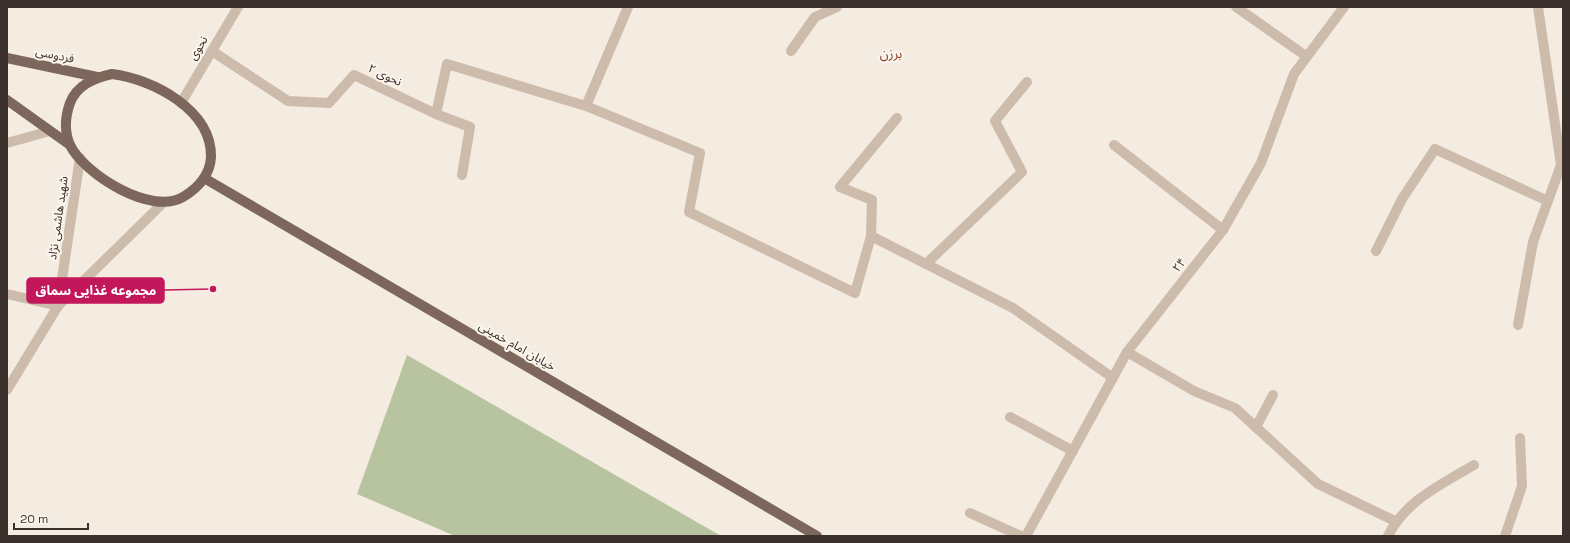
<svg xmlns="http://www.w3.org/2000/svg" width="1570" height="543" font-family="'Space Grotesk','Noto Sans Arabic',sans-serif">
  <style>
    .green { fill: #b8c4a0 }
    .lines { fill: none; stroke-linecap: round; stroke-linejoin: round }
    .minor { stroke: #cdbbac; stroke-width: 10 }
    .major { stroke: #7d675c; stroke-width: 10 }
    .labels { text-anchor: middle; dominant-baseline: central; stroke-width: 4; stroke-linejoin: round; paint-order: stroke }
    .street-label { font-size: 12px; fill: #3b302b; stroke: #fbf5ee }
    .neighbourhood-label { font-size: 13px; fill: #8c3b22; stroke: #fbf5ee }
    .leader { fill: none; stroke: #c2185b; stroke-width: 1.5 }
    .callout-dot { fill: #c2185b; stroke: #fbf5ee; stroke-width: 1.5 }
    .callout { fill: #c2185b; stroke: #c2185b; stroke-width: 1.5 }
    .callout-label { font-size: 13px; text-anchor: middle; font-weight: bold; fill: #fff }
  </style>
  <rect width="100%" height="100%" fill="#f4ebe1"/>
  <polygon class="green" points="407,355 721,536 455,536 357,494"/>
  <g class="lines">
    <g class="minor">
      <polyline points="1236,7 1306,56"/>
      <polyline points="212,51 288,101 329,103 354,75 436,114 470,127 462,175"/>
      <polyline points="791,51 815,17 837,7"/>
      <polyline points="181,103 238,7"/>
      <polyline points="586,106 628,7"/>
      <polyline points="436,114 447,64 586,106 700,153 689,212 855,293 871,236 872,200 840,187 897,118"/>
      <polyline points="7,143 50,131"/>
      <polyline points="1114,145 1223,230"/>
      <polyline points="871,236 1013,308 1113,378"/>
      <polyline points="1376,251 1402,199 1435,149 1548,201"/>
      <polyline points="926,264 1022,172 995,121 1027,82"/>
      <polyline points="7,294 58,306"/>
      <polyline points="58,306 80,158"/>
      <polyline points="1518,325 1533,242 1561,165 1538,7"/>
      <polyline points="1127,352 1194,391 1235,408 1318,484 1395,521"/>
      <polyline points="7,390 58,306 164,202"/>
      <polyline points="1010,417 1073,451"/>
      <polyline points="1256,427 1273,395"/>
      <polyline points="970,513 1021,536"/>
      <polyline points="1026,536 1127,352 1223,230 1261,163 1294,74 1344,7"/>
      <path d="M1388 536C1405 501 1442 484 1474 465"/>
      <polyline points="1505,536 1522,486 1520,438"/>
    </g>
    <g class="major">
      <polyline points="7,58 97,77"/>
      <path d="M112 74C153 79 212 110 211 157 210 175 198 188 183 197 151 216 84 174 70 145 64 131 65 117 70 103 77 85 94 78 112 74Z"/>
      <polyline points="7,100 70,145"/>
      <polyline points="204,178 817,536"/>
    </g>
  </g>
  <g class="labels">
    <g class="street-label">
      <text transform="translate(198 48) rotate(-59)">نحوی</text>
      <text transform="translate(55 55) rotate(12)">فردوسی</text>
      <text transform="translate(385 75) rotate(25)">نحوی ۲</text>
      <text transform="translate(58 218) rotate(-82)">شهید هاشمی نژاد</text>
      <text transform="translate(1179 265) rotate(-52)">۲۴</text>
      <text transform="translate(517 346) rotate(30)">خیابان امام خمینی</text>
    </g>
    <g class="neighbourhood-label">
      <text x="891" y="53">برزن</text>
    </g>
  </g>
  <path class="leader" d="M213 289L164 290"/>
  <circle class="callout-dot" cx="213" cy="289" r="4"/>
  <rect class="callout" x="27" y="278" width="137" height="25" rx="4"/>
  <g class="callout-label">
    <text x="96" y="295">مجموعه غذایی سماق</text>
  </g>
  <rect width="1570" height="543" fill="none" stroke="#3b302b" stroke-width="16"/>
  <path d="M14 523v6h74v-6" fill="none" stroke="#3b302b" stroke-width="2"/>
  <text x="20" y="523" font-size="12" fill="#3b302b" stroke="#fbf5ee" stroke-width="3" paint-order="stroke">20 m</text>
</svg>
